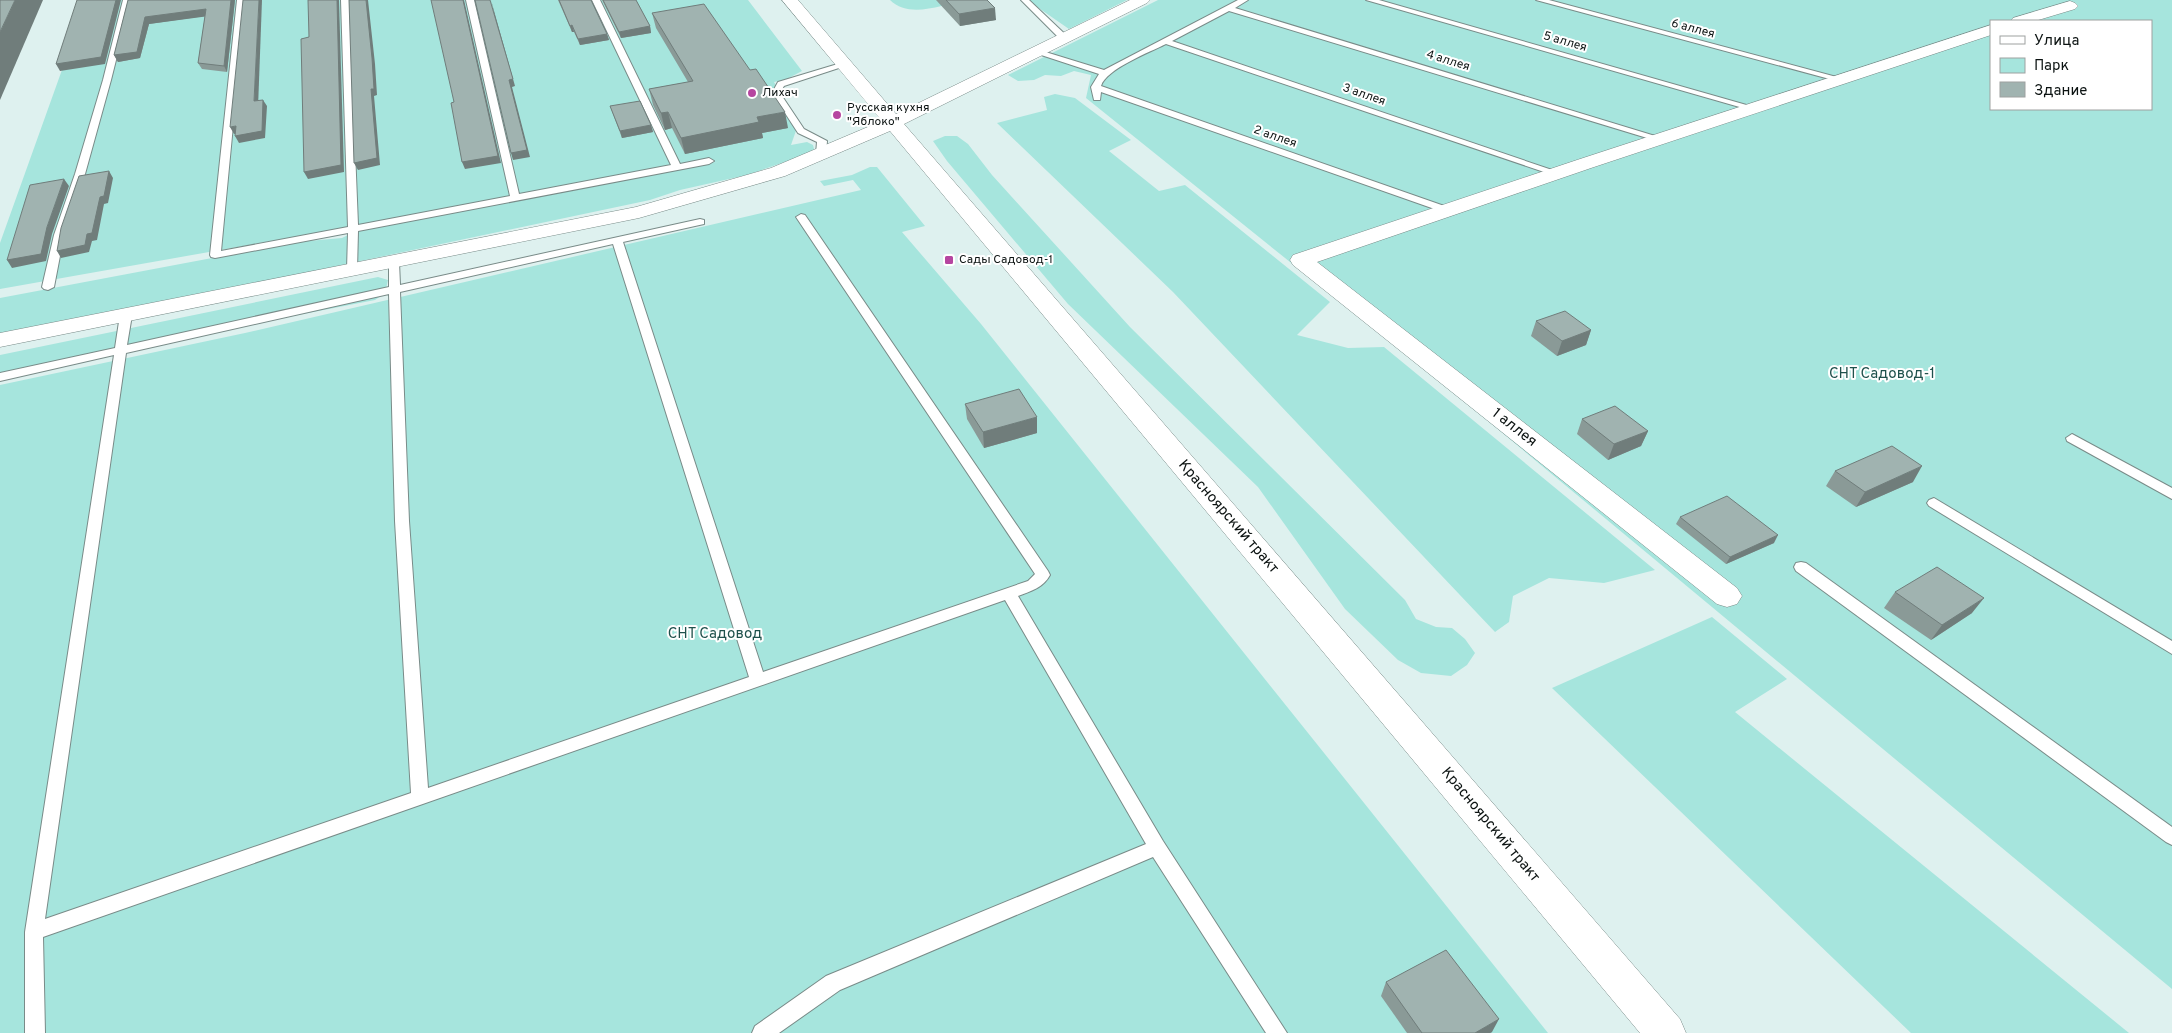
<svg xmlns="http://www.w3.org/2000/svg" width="2172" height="1033" font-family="Overpass,sans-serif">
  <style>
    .green { fill: #a6e5dd; fill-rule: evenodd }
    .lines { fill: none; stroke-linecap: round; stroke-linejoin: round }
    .lane-casing { stroke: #798b88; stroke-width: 2 }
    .street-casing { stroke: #798b88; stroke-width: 1 }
    .secondary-casing { stroke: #798b88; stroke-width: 1 }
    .lane { fill: #fff; fill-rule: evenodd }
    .street { fill: #fff; fill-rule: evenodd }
    .secondary { fill: #fff; fill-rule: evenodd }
    .wall { fill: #8a9a97 }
    .shaded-wall { fill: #707d7b }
    .building { fill: #a0b3b0; stroke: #707d7b }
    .poi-dot { fill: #b645a0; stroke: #fff; stroke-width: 2 }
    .labels { text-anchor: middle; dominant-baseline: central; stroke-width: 4; stroke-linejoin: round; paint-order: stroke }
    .far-street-label { font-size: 12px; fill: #0c1312; stroke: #fff }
    .far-poi-label { font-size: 12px; fill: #0c1312; stroke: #fff; text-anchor: start }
    .park-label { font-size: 15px; fill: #1f514c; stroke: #fff }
    .street-label { font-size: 15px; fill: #0c1312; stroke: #fff }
  </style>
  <rect width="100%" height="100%" fill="#def1ef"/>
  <g class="green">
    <polygon points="87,0 748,0 802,71 785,80 774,82 799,122 791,145 807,142 813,145 814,149 811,153 747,175 680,190 650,200 0,337 0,298 297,242 342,238 358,230 723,161 0,289 0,243"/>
    <path d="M890 0H965C942 5 909 19 890 0Z"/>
    <polygon points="1022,0 1127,0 1069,29 1030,2"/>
    <path d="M1158 0H2172V989L1494 426 1086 98 1091 75 1074 71 1061 76 1045 75 1034 80 1018 81 1008 75ZM1991 21H2151V109H1991Z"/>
    <polygon points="1055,94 1075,98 1131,140 1109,151 1159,191 1185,185 1330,302 1297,335 1348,348 1384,347 1655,570 1604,583 1549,578 1513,596 1509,622 1495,632 1173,292 997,123 1047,110 1044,97"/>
    <polygon points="945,136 957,136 968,144 992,175 1130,327 1405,600 1416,619 1436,627 1452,628 1465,639 1475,653 1467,665 1451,676 1421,673 1398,660 1345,609 1258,487 1068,304 947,161 933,141"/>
    <polygon points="870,167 877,167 925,226 902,232 981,324 1548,1033 0,1033 0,385 245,333 861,190 853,180 824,186 820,181 852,175"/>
    <polygon points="378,277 388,280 385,293 375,300 0,373 0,355"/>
    <polygon points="1712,617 1787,679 1735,712 2129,1033 1911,1033 1552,688"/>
  </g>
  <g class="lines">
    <g class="lane-casing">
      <g id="lane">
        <polygon points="123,0 131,0 111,80 85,174 64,235 54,287 48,290 44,289 42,287 54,235 75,174 103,80"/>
        <polygon points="237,0 245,0 221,251 348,227 341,0 349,0 358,225 510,196 466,0 474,0 519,194 671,165 592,0 600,0 680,164 709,158 714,161 709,164 358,231 357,270 352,273 347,270 348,233 215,258 211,257 210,255"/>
        <polygon points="1021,0 1029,0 1068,37 1068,41 1062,41"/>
        <path d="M1238 0H1248L1235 8 1665 139 1660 142 1657 141 1229 11 1172 41 1561 173 1559 175H1553L1166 44C1150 52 1106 69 1101 86L1450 208V212L1446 213 1101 92 1100 100H1094L1091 87 1099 74 1032 52 1039 50 1104 70Z"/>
        <polygon points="1366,0 1379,0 1757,108 1753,111 1750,110"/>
        <polygon points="1536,0 1549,0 1844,79 1837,81"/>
        <polygon points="841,63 848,65 784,86 780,93 804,129 827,141 826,154 821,157 816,154 817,142 798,133 772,93 778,82"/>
        <path d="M801 214 805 215 1048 571 1050 575C1043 588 1031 591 1018 596L1163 841 1287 1033H1266L1153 857 840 990 779 1033H752L755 1026 826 976 1146 844 1005 600 43 937 45 1033H25V932L114 355 0 381V373L115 348 120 315 126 312 132 315 127 345 389 287V262L394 259 399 262 400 285 700 219 704 220V224L623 242 763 672 1028 581 1035 574 796 217ZM613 244 749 677 428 788 409 521 400 292ZM389 294 395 521 411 793 45 919 126 353Z"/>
        <polygon points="2072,434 2172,488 2172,499 2067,441 2066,438"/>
        <polygon points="1934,498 2172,641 2172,654 1929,506 1927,503 1929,500"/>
        <polygon points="1801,562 1806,563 2172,827 2172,845 2166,842 1796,571 1794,567 1796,563"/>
      </g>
    </g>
    <g class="street-casing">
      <g id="street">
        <polygon points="2070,1 2075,3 2078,6 2075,9 2035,21 2011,21 2013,18"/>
        <polygon points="1991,25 1991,35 1591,168 1317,262 1737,588 1742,596 1737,604 1727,607 1717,604 1293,265 1290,260 1293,255 1577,160"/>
      </g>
    </g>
    <g class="secondary-casing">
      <polygon id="secondary" points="782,0 798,0 896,114 1130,0 1150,0 1147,3 904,124 1680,1019 1686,1033 1640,1033 890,131 785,176 639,218 0,347 0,333 636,207 771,168 882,121"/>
    </g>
    <use href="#lane" class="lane"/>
    <use href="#street" class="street"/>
    <use href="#secondary" class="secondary"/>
  </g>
  <g class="wall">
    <polygon points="128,0 235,0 227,72 202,69 198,63 205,16 149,24 140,58 118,62 114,55"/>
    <polygon points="558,0 591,0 607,34 609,40 580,45 574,32 572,32"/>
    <polygon points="602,0 636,0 650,26 651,33 621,38"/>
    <polygon points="936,0 987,0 996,20 960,26"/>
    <polygon points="652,13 788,128 762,133 763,138 685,154 672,128 665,130 653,105 649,89 688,82 656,28"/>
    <polygon points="610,106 651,125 653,132 622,138"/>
    <polygon points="1536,321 1591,330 1586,345 1557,356 1531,336"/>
    <polygon points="965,404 1037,433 984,448 967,419"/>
    <polygon points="1582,419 1648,431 1641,446 1608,460 1577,434"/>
    <polygon points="1835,471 1913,482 1856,507 1826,486"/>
    <polygon points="1680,517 1774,543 1726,564 1676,524"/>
    <polygon points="1895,592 1972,613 1931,640 1884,608"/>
    <polygon points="1386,982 1492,1032 1490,1033 1407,1033 1381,996"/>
  </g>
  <g class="shaded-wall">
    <polygon points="15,0 43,0 0,100 0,32"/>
    <polygon points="116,0 121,0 105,64 60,71 56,64"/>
    <polygon points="231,0 235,0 227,72 224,66"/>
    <polygon points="259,0 262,0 258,108 254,101"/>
    <polygon points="337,0 339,0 344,172 308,179 304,172"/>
    <polygon points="366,0 368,0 375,64 377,95 374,96 380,165 358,170 354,163 371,89"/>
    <polygon points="463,0 464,0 501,163 465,169 462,162"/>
    <polygon points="491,0 515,86 512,87 530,157 513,160 511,153 509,80"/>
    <polygon points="995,8 996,20 960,26 959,14"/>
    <polygon points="206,9 209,16 149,24 140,58 118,62 114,55 145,17"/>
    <polygon points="572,25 574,32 572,32 570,26"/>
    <polygon points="650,26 651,33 621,38 619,32"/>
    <polygon points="607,34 609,40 580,45 578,39"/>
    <polygon points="263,100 267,106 265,138 239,143 235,136"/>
    <polygon points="668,112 672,128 665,130 661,113"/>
    <polygon points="785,112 788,128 762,133 763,138 685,154 681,138 757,117"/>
    <polygon points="651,125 653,132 622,138 620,131"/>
    <polygon points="236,126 240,133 234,134 230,127"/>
    <polygon points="109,171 113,178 108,203 104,204 97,240 92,241 89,252 61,258 57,251 87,234"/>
    <polygon points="64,179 69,186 52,234 46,261 12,268 7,260 47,227"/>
    <polygon points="1591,330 1586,345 1557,356 1562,341"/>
    <polygon points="1037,417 1037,433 984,448 983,432"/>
    <polygon points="1648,431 1641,446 1608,460 1614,444"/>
    <polygon points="1922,466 1913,482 1856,507 1865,492"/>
    <polygon points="1778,535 1774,543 1726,564 1730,557"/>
    <polygon points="1984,598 1972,613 1931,640 1942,625"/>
    <polygon points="1499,1019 1492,1032 1490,1033 1475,1033"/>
  </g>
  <g class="building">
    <polygon points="0,0 15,0 0,32"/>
    <polygon points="77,0 116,0 101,57 56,64"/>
    <polygon points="128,0 231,0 224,66 198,63 206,9 145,17 137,52 114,55"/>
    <polygon points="243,0 259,0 254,101 263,100 262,131 235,136 236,126 230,127"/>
    <polygon points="308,0 337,0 341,165 304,172 301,39 309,37"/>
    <polygon points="349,0 366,0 372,58 374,89 371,89 377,158 354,163"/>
    <polygon points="431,0 463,0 498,156 462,162 451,103 454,102"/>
    <polygon points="475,0 490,0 513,79 509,80 527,150 511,153"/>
    <polygon points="559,0 591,0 607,34 578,39 572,25 570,26"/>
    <polygon points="603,0 636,0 650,26 619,32"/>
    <polygon points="946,0 987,0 995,8 959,14"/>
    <polygon points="704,4 750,70 756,69 785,112 757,117 759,122 681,138 668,112 661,113 649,89 693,81 652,13"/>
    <polygon points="640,101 651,125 620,131 610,106"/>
    <polygon points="109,171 104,196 100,197 92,233 87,234 85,245 57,251 61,228 79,176"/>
    <polygon points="64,179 47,227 41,254 7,260 30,185"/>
    <polygon points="1565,311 1591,330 1562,341 1536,321"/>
    <polygon points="1019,389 1037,417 983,432 965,404"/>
    <polygon points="1615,406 1648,431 1614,444 1582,419"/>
    <polygon points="1892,446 1922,466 1865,492 1835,471"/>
    <polygon points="1727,496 1778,535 1730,557 1680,517"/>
    <polygon points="1937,567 1984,598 1942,625 1895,592"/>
    <polygon points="1446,950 1499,1019 1475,1033 1422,1033 1386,982"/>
  </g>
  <g class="poi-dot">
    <circle cx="752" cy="93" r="5"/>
    <circle cx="837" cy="115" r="5"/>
    <rect x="944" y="255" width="10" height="10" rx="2.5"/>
  </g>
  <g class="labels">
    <g class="far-street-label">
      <text transform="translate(1693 29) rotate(15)">6 аллея</text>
      <text transform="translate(1565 42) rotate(16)">5 аллея</text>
      <text transform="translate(1448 61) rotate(17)">4 аллея</text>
      <text transform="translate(1364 95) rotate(19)">3 аллея</text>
      <text transform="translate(1275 137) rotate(19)">2 аллея</text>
    </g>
    <g class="far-poi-label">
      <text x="762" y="93">Лихач</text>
      <text x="847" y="108">Русская кухня<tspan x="847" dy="14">"Яблоко"</tspan></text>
      <text x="959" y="260">Сады Садовод-1</text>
    </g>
    <g class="park-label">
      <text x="1882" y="374">СНТ Садовод-1</text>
      <text x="715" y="634">СНТ Садовод</text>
    </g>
    <g class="street-label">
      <text transform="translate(1514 428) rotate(38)">1 аллея</text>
      <text transform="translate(1228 517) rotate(49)">Красноярский тракт</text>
      <text transform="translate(1490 825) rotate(50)">Красноярский тракт</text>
    </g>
  </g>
  <rect x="1990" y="20" width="162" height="90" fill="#ffffff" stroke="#9ea1a0"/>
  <rect x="2000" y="36" width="25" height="8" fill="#ffffff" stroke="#9ea1a0"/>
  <text x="2034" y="45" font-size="15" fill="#0c1312">Улица</text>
  <rect x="2000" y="58" width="25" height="15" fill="#a6e5dd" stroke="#9ea1a0"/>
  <text x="2034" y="70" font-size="15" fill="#0c1312">Парк</text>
  <rect x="2000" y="82" width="25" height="15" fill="#a0b3b0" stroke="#9ea1a0"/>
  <text x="2034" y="95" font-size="15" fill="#0c1312">Здание</text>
</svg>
